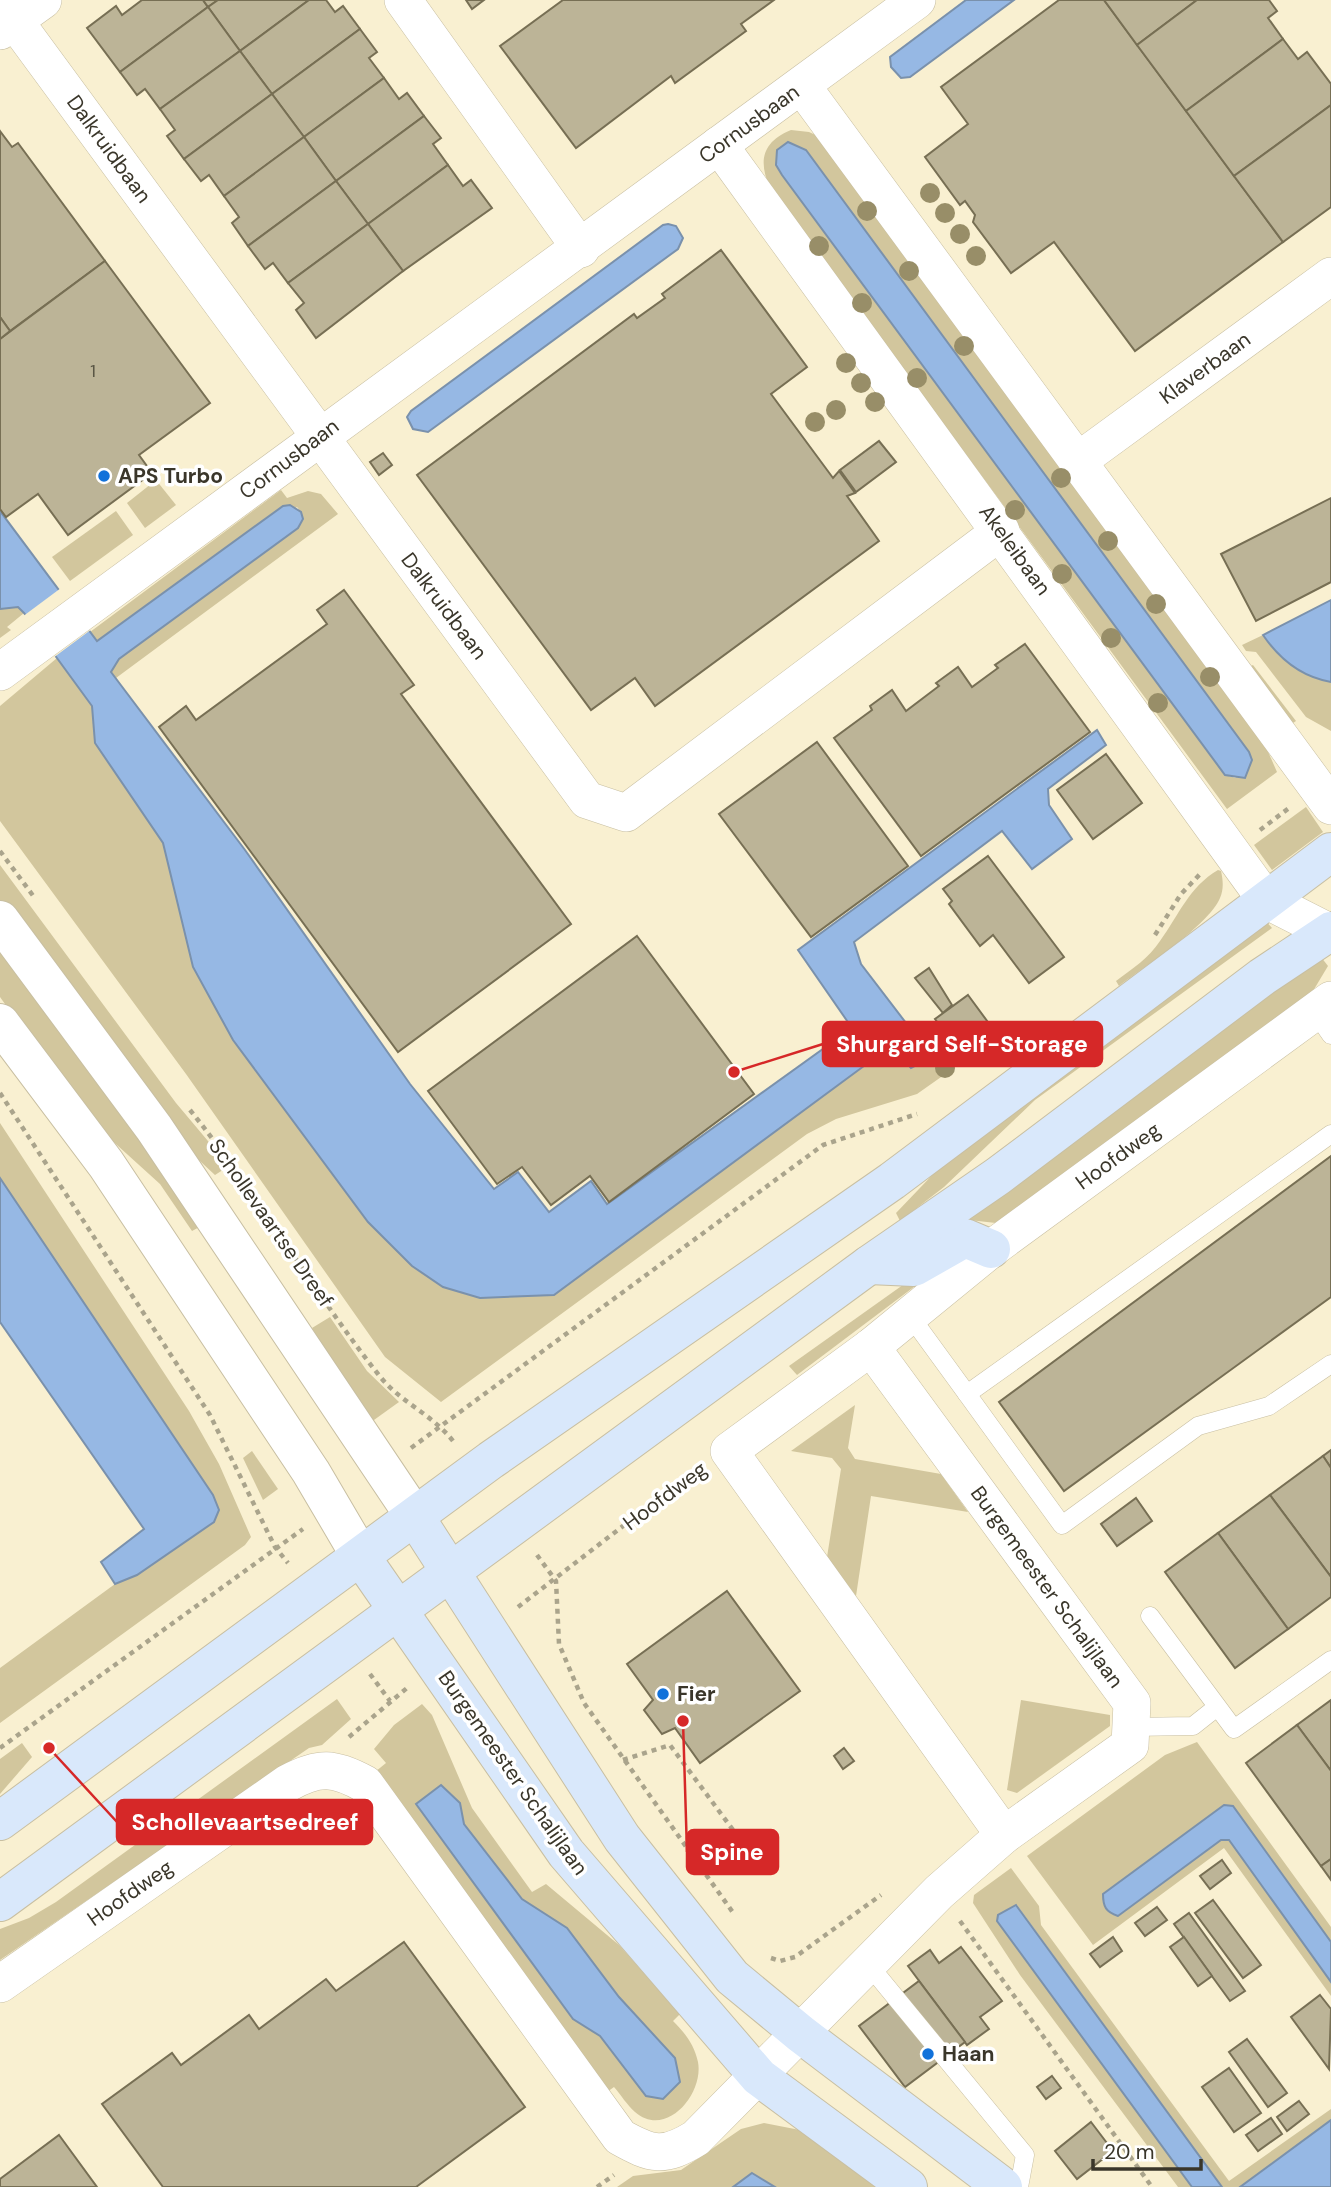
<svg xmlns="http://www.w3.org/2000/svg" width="1331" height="2187" font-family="'DM Sans',sans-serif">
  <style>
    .green { fill: #d2c69d; fill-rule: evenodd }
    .water { fill: #96b8e4; stroke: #7a91ac; stroke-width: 2 }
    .pier { fill: #f9f0d1 }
    .building { fill: #bcb497; stroke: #776f54; stroke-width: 2 }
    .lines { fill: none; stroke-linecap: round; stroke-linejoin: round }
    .service-casing { stroke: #c8bfa2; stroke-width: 19 }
    .minor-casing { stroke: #c8bfa2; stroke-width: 38 }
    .tertiary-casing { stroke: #c8bfa2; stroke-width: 40 }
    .secondary-casing { stroke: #c8bfa2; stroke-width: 40 }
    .path { stroke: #aaa48c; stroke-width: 4.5; stroke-dasharray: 5 5; stroke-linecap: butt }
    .service { stroke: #fff; stroke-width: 18 }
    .minor { stroke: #fff; stroke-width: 37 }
    .tertiary { stroke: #fff; stroke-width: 38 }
    .secondary { stroke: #d9e8fb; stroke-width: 38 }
    .tree { fill: #988e68 }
    .poi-dot { fill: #1272da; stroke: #fff; stroke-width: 2.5 }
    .labels { text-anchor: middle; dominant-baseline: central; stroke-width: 7; stroke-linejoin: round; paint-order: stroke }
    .number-label { font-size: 18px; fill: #5a5645 }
    .street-label { font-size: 21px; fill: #3a362a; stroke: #fff }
    .poi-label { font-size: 21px; font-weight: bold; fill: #3a362a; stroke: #fff; text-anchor: start }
    .leader { fill: none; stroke: #d62828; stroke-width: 2.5 }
    .callout-dot { fill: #d62828; stroke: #fff; stroke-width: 2.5 }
    .callout { fill: #d62828; stroke: #d62828; stroke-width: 2.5 }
    .callout-label { font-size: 23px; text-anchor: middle; font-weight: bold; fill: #fff }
  </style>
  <rect width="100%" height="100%" fill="#f9f0d1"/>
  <g class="green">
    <path d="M791 130 809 132 822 138 1255 722 1277 772 1227 809 770 188C758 161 762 142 791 130ZM788 143 1236 778 1225 775 782 175 778 150Z"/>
    <polygon points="156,480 176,505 145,528 127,503"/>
    <polygon points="281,490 287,498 308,491 321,494 338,514 116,678 110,671 119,659 299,527 301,512 297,507 97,641 90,632"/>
    <polygon points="116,511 133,535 70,581 52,557"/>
    <polygon points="18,607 24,613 7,627 11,630 0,638 0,609"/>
    <path d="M1263 635C1280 660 1301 677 1331 682V731L1306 717 1256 652 1246 651 1242 645Z"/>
    <polygon points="57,658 92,706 95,743 163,843 193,967 233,1040 368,1222 554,1295 891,1046 911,1068 932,1057 961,1063 917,1094 836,1119 807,1134 441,1402 385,1357 186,1074 0,821 0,706"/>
    <polygon points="1253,665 1296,721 1293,723 1276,714 1246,668"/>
    <polygon points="1306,807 1323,832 1272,870 1254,845"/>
    <polygon points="0,865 176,1103 229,1166 215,1175 172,1135 0,905"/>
    <path d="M1218 870 1221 871C1223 880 1224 889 1220 898 1208 926 1145 966 1119 986L1116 981C1132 969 1149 958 1160 941 1179 915 1189 887 1218 870Z"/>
    <polygon points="1264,919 1272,928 1035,1100 944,1187 900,1221 896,1213 940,1167"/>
    <polygon points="0,953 6,957 205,1224 192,1231 160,1184 85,1116 0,997"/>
    <polygon points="1321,957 1328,966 1313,991 996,1223 969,1220 967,1217"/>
    <polygon points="0,1123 189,1411 219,1464 251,1537 245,1545 0,1723 0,1668 115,1584 137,1575 219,1510 213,1495 0,1178"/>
    <polygon points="938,1260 943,1265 797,1375 789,1366"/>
    <polygon points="330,1317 367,1371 399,1402 367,1425 312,1328"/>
    <polygon points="855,1405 848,1448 855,1459 941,1474 968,1512 871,1496 856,1596 827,1557 841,1469 832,1458 791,1451"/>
    <polygon points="252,1451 278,1489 263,1500 243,1458"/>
    <polygon points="337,1699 351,1719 322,1745 309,1748 0,1960 0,1929 29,1918 56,1902"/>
    <polygon points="1021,1700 1110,1715 1110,1726 1017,1793 1007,1790"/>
    <path d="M422 1704 432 1715 472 1808 532 1892 546 1884 619 1945 680 2014 673 2021C685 2033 694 2044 698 2062 704 2094 666 2139 635 2112 627 2105 621 2095 614 2087L607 2092 375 1772 386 1763 374 1749 394 1725ZM441 1785 460 1803 464 1824 522 1899 567 1928 619 1997 675 2058 646 2096 600 2036 573 2019Z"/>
    <polygon points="1197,1742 1331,1927 1331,1942 1232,1806 1224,1805 1103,1894 1221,1839 1229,1840 1331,1982 1331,1996 1224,1848 1093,1945 1027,1856 1165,1755"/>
    <polygon points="22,1743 32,1757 0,1794 0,1759"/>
    <polygon points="1011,1868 1039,1906 1041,1925 1229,2181 1331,2109 1331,2120 1240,2187 1222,2187 1017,1905 998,1915 997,1921 1192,2187 1178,2187 1020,1975 973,1903 974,1895"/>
    <polygon points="764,2123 810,2132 890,2187 775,2187 752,2173 733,2187 617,2187 633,2176 681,2170 741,2129"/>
  </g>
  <g class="water">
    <polygon points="966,0 1014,0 910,77 901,78 891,67 890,57"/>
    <polygon points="788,142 806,150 1249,752 1252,760 1245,778 1225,775 782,175 776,165 777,150"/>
    <polygon points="668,224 676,226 683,238 678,249 428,432 413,429 407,417 411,411 663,225"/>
    <polygon points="290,505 301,512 303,519 298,528 119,659 111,672 245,850 410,1084 494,1189 518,1172 549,1212 591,1181 607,1204 852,1028 798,950 1097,730 1106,745 1048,789 1049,805 1072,839 1032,869 1002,831 854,942 861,964 932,1057 911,1068 891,1046 554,1295 480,1298 443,1287 412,1266 368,1222 233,1040 193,967 163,843 95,743 92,706 24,613 18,607 0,609 0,511 97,641 283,506"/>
    <path d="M1331 600V682C1301 677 1280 660 1263 635Z"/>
    <polygon points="0,1178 213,1495 219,1510 214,1522 137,1575 115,1584 101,1562 144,1529 0,1322"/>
    <polygon points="441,1785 460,1803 464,1824 522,1899 567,1928 619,1997 675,2058 680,2082 663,2099 646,2096 600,2036 573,2019 416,1804"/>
    <path d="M1224 1805 1233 1806 1331 1942V1982L1229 1840H1221L1118 1916C1106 1912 1103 1907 1103 1894Z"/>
    <polygon points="1016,1905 1222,2187 1192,2187 997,1921 998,1915"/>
    <polygon points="1331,2120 1331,2187 1240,2187"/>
    <polygon points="752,2173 775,2187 733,2187"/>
  </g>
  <polygon class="pier" points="61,588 92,629 53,658 22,617"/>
  <g class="building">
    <polygon points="142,0 203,0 208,7 120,72 87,28 116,6 122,15"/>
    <polygon points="203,0 218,0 208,7"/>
    <polygon points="218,0 309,0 240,51 208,7"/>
    <polygon points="309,0 326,0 335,12 343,6 360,29 272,94 240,51"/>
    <polygon points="466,0 484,0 472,9"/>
    <polygon points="563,0 774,0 741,24 746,31 675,83 671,76 576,148 500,46"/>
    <polygon points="1059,0 1104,0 1283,242 1135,351 1054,242 1011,273 973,222 975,215 965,201 960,205 925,157 968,124 941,87"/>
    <polygon points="1104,0 1197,0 1137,45"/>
    <polygon points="1197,0 1269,0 1277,11 1268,18 1283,39 1186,111 1137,45"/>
    <polygon points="208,7 240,51 160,109 145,89 137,95 120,72"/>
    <polygon points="360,29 377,52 369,58 384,78 304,137 272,94"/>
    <polygon points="1283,39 1298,59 1307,52 1331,84 1331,105 1234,176 1186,111"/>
    <polygon points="240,51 272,94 184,159 167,136 175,130 160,109"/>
    <polygon points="384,78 399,99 407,93 424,116 336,181 304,137"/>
    <polygon points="272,94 304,137 224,196 209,175 201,181 184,159"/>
    <polygon points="1331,105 1331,207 1283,242 1234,176"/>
    <polygon points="424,116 441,138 433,144 448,165 368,224 336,181"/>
    <polygon points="0,131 12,147 18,143 105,261 10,331 0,317"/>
    <polygon points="304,137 336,181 248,246 232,223 239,217 224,196"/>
    <polygon points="448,165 463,186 471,180 492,208 403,271 368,224"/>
    <polygon points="336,181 368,224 288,283 273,263 265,269 248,246"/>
    <polygon points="368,224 403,271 316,338 296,310 304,303 288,283"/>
    <polygon points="721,250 807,367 771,394 833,478 839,471 855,493 847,496 879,541 655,706 635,678 591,710 417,475 634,314 637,318 665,298 662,294"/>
    <polygon points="105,261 210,403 139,455 152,473 68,535 38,494 6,517 0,509 0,339"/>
    <polygon points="0,317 10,331 0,339"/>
    <polygon points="879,441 896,462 856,492 840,470"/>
    <polygon points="383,453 392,465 379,475 370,462"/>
    <polygon points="1331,498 1331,582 1256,621 1221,554"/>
    <polygon points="344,590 414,685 401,694 571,924 398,1052 159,727 186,706 196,720 327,624 317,610"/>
    <polygon points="1025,644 1090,732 921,856 834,738 872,710 870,706 892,690 906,711 939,686 936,683 958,667 972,687 998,668 995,665"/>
    <polygon points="817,742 908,866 811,937 719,814"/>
    <polygon points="1106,754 1142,803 1093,839 1057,790"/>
    <polygon points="988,856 1064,957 1029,983 993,935 980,946 949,904 952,901 943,889"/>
    <polygon points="637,936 754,1094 609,1202 590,1176 551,1205 522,1167 497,1184 428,1091"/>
    <polygon points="929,968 952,1005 943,1013 915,978"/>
    <polygon points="968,995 993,1029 960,1053 935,1019"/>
    <polygon points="1331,1156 1331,1297 1064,1491 999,1402"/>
    <polygon points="1331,1450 1331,1468 1323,1456"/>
    <polygon points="1323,1456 1331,1468 1331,1577 1270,1495"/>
    <polygon points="1270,1495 1331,1577 1331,1597 1288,1629 1218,1533"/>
    <polygon points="1136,1498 1152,1521 1117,1546 1101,1524"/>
    <polygon points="1218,1533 1288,1629 1235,1668 1165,1572"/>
    <polygon points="727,1591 800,1691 700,1763 675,1728 662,1734 644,1710 653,1700 627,1664"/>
    <polygon points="1331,1700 1331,1771 1297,1725"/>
    <polygon points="1297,1725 1331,1771 1331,1859 1321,1866 1246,1763"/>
    <polygon points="844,1748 854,1761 843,1769 834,1756"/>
    <polygon points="1331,1859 1331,1880 1321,1866"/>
    <polygon points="1222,1860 1231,1873 1210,1889 1200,1876"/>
    <polygon points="1213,1900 1261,1965 1243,1978 1195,1913"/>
    <polygon points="1157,1907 1167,1920 1145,1936 1135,1923"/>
    <polygon points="1189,1913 1245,1991 1230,2001 1174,1924"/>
    <polygon points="1113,1937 1122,1951 1100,1967 1090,1954"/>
    <polygon points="1184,1937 1212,1976 1198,1986 1170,1947"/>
    <polygon points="404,1942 525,2107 416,2187 163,2187 102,2104 172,2053 181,2065 249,2015 259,2029 326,1979 336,1991"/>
    <polygon points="961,1947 1002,2001 980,2017 989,2029 967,2045 908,1966 930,1950 939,1963"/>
    <polygon points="919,1981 965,2042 905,2087 859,2026"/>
    <polygon points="1320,1995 1331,2009 1329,2069 1291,2017"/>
    <polygon points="1247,2039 1287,2093 1268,2107 1229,2052"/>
    <polygon points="1229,2068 1261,2113 1234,2132 1202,2087"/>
    <polygon points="1052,2076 1061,2088 1046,2099 1037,2087"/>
    <polygon points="1299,2101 1309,2114 1287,2131 1277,2117"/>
    <polygon points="1271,2118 1282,2134 1258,2151 1246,2135"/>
    <polygon points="1091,2122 1113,2151 1077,2179 1055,2151"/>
    <polygon points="59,2135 97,2187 0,2187 0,2179"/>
  </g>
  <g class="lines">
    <g class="service-casing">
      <g id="service">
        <polyline points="1315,1012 1331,1035"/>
        <polyline points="908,1313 967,1394 1331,1134"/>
        <polyline points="967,1394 1062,1525 1198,1426 1269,1406 1331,1364"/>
        <polyline points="1150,1616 1234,1729 1331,1660"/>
        <polyline points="1131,1727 1193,1726 1217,1707"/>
        <polyline points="868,1964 1025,2155 1019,2187"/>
      </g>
    </g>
    <g class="minor-casing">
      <g id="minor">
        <polyline points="403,0 581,249"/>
        <polyline points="0,1 587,800 626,813 1001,531"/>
        <polyline points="0,31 43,0"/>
        <polyline points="802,86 1331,806"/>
        <polyline points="719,145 1266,900 1331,933"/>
        <polyline points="1078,461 1331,276"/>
        <polyline points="0,672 917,0"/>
        <polyline points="1004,1835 729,1451 871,1347 991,1249 1331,1000"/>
        <path d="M0 1984 288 1783C319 1766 334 1767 365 1784L620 2137C652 2155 664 2158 696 2138L939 1892 1004 1835 1130 1745 1132 1703 871 1347"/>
      </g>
    </g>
    <g class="tertiary-casing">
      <g id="tertiary">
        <polyline points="0,920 154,1128 415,1517"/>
        <polyline points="0,1023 106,1164 311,1472 361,1557"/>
      </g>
    </g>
    <g class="secondary-casing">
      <g id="secondary">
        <polyline points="869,1265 914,1267 965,1238 991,1249"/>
        <polyline points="415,1517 622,1838 732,1977 801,2034 1003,2187"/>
        <polyline points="361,1557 566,1853 759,2077 908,2187"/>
        <polyline points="0,1821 491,1460 892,1181 1331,852"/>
        <polyline points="0,1902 869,1265 998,1176 1262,977 1331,931"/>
      </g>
    </g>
    <g class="path">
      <polyline points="1260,830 1289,808"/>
      <polyline points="0,851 34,897"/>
      <polyline points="1155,935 1181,894 1202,872"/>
      <polyline points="0,1093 210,1415 275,1547 288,1563"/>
      <path d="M190 1110C258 1194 311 1289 378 1374 398 1401 432 1414 453 1441"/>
      <polyline points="411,1448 823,1145 917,1114"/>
      <polyline points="537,1555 556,1581 559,1644 584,1703 734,1914"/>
      <polyline points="518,1607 697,1469"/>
      <polyline points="370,1674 390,1701"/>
      <polyline points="349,1737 407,1688"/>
      <polyline points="0,1748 303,1529"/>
      <polyline points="623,1760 670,1745 765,1873"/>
      <polyline points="960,1921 1152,2187"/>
      <polyline points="771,1958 780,1961 795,1957 881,1895"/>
      <polyline points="597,2187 614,2175"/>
    </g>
    <use href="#service" class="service"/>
    <use href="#minor" class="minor"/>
    <use href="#tertiary" class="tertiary"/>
    <use href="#secondary" class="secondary"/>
  </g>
  <g class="tree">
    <circle cx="930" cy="193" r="10"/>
    <circle cx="867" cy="211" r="10"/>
    <circle cx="945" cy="213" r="10"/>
    <circle cx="960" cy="234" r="10"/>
    <circle cx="819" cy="246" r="10"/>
    <circle cx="976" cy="256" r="10"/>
    <circle cx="909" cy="271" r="10"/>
    <circle cx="862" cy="303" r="10"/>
    <circle cx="964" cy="346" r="10"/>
    <circle cx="846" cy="363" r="10"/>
    <circle cx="917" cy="378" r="10"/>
    <circle cx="861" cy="383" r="10"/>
    <circle cx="875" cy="402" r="10"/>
    <circle cx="836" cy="410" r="10"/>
    <circle cx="815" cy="422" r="10"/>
    <circle cx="1061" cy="478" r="10"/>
    <circle cx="1015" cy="510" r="10"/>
    <circle cx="1108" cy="541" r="10"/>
    <circle cx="1062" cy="574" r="10"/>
    <circle cx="1156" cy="604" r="10"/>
    <circle cx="1111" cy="638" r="10"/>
    <circle cx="1210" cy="677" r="10"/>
    <circle cx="1158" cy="703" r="10"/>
    <circle cx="945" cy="1068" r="10"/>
  </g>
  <g class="poi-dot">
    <circle cx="104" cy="476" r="7"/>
    <circle cx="663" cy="1694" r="7"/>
    <circle cx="928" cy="2054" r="7"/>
  </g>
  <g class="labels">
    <g class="number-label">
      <text x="93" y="371">1</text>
    </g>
    <g class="street-label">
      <text transform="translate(749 124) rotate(-36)">Cornusbaan</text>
      <text transform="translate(109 149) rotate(54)">Dalkruidbaan</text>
      <text transform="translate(1205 368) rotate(-36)">Klaverbaan</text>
      <text transform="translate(289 459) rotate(-37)">Cornusbaan</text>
      <text transform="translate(1015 550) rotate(54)">Akeleibaan</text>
      <text transform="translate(444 606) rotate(53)">Dalkruidbaan</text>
      <text transform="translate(1118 1156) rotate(-36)">Hoofdweg</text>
      <text transform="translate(271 1223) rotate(55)">Schollevaartse Dreef</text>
      <text transform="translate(665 1496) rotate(-37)">Hoofdweg</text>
      <text transform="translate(1047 1587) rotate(54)">Burgemeester Schalijlaan</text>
      <text transform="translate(513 1773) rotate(55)">Burgemeester Schalijlaan</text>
      <text transform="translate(130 1893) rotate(-35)">Hoofdweg</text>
    </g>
    <g class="poi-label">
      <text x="118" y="476">APS Turbo</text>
      <text x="677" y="1694">Fier</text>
      <text x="942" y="2054">Haan</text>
    </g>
  </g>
  <path class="leader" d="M734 1072L823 1044M49 1748L117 1822M683 1721L687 1852"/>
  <g class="callout-dot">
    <circle cx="734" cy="1072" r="7"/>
    <circle cx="49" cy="1748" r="7"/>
    <circle cx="683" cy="1721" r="7"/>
  </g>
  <g class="callout">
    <rect x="823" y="1022" width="279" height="44" rx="7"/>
    <rect x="117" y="1800" width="255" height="44" rx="7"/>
    <rect x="687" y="1830" width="91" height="44" rx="7"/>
  </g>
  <g class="callout-label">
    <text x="962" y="1052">Shurgard Self-Storage</text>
    <text x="245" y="1830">Schollevaartsedreef</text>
    <text x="732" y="1860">Spine</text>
  </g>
  <path d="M1093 2159v10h108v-10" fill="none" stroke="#3a362a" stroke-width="3.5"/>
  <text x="1104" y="2159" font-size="21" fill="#3a362a" stroke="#ffffff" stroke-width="5" paint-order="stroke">20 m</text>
</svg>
